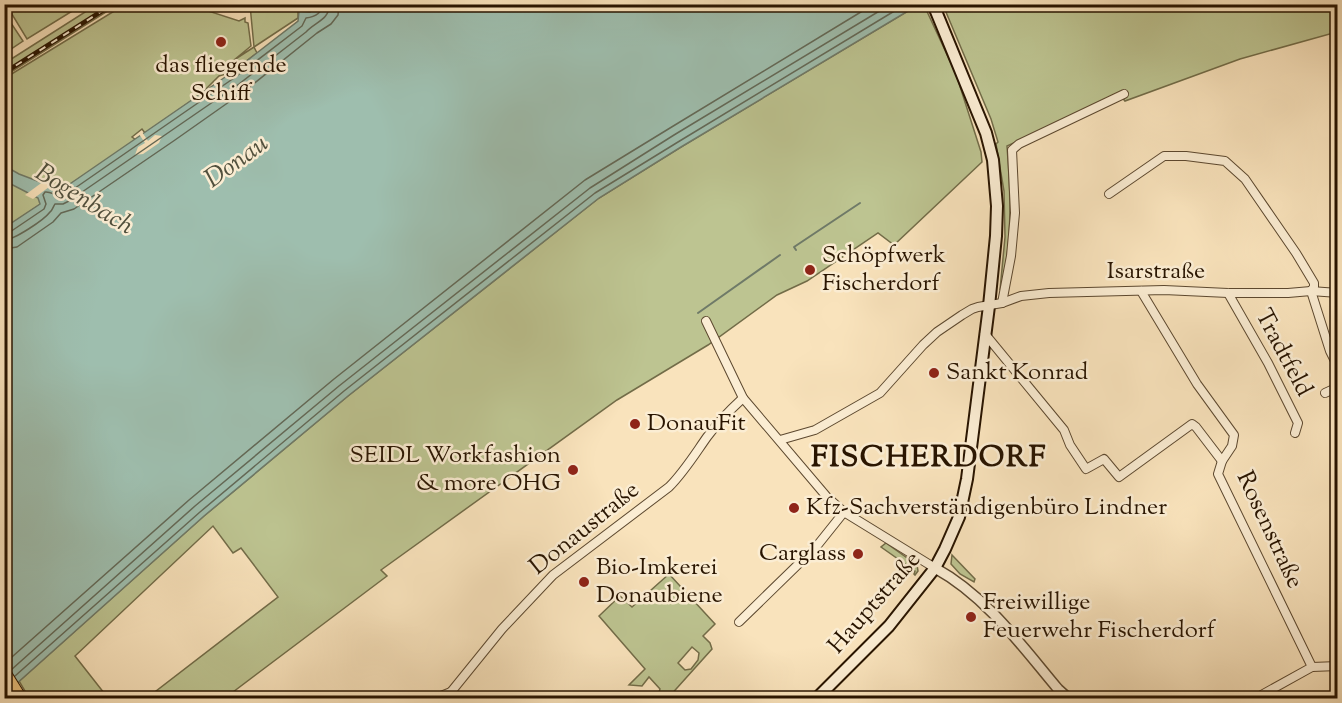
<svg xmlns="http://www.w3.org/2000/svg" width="1342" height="703" font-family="'Sorts Mill Goudy',serif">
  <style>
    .green { fill: #bdc491; stroke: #726c48; stroke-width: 1.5; fill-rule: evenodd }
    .water { fill: #9ebeae; stroke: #6f7a68; stroke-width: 1.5 }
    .pier { fill: #f9e3bc }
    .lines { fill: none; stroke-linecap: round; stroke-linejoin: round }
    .shore { stroke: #636957; stroke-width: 1.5 }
    .stream { stroke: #6f7a68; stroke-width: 2 }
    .minor-casing { stroke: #5c482f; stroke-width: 10 }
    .tertiary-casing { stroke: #5c482f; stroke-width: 12 }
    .secondary-casing { stroke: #281400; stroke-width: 14 }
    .motorway-casing { stroke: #281400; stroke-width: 16 }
    .minor { stroke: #fbedd3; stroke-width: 8 }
    .tertiary { stroke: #fbedd3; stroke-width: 9 }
    .secondary { stroke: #fbedd3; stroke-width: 10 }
    .motorway { stroke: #ecc27e; stroke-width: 14 }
    .rail-casing { stroke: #281400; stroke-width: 4.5 }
    .rail { stroke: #fbedd3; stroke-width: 2; stroke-dasharray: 7; stroke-linecap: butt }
    .poi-dot { fill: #8f2418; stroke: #fbedd3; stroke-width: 2 }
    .labels { text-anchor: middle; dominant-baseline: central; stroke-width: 5; stroke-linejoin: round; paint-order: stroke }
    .poi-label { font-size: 24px; fill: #281400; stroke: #fbedd3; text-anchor: start }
    .street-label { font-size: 24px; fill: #281400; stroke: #fbedd3 }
    .water-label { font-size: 26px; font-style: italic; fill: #51503d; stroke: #fbedd3 }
    .district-label { font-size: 30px; font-weight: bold; letter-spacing: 1.5px; fill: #281400; stroke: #fbedd3 }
  </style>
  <rect width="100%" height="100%" fill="#f9e3bc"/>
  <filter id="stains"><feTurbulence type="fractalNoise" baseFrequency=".00333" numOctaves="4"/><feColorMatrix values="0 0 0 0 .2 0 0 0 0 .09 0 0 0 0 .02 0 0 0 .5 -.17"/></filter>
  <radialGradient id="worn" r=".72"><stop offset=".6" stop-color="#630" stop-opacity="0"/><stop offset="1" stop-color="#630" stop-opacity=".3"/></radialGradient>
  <g class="green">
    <polygon points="21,4 82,4 82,5 27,39 10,11"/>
    <polygon points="96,5 117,5 5,76 5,63"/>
    <polygon points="124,5 204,5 205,10 239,21 245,18 245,22 248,23 251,46 234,60 254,47 250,5 294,5 298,12 298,18 254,47 257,53 232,72 219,76 201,94 145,133 142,129 132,137 136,140 5,228 5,78"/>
    <polygon points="918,5 924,5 956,74 981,152 982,162 894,245 878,233 807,281 777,295 708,345 617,400 381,570 387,576 225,698 147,698 278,597 241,548 233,553 213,526 75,656 108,698 29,698 19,681 204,516 348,396 599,198 681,147"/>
    <path d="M943 5H1337V32L1240 59 1125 101 1120 95 1007 146C1010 185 1012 224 1006 263 1004 272 1003 281 1000 290L1005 237 1004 191 996 144 998 142 991 119Z"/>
    <polygon points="5,14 23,41 5,53 4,14"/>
    <polygon points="886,543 917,565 918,571 915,575 914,574 915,571 881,547"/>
    <polygon points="952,555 975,579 974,582 960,574 951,564"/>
    <path d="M669 574 715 624 703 636 710 643 712 649 668 698H647L650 693 658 695 660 689 649 677 642 686 629 685 645 669 599 616 620 596 632 607ZM692 647 699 653 698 660 691 669 685 670 678 663Z"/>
  </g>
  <polygon class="water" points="320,5 918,5 681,147 599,198 348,396 204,516 5,694 4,228 40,204 38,198 5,181 5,166 19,174 61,190 231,73 298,21 299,11 310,12"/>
  <g class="pier">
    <polygon points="142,132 148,141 155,135 162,136 159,143 143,154 135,155 138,147 145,143 139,134"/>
    <polygon points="44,181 53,184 33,199 25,195"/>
  </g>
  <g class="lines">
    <g class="shore">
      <path d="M4 233 10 232 44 209 46 204 43 195 45 192C52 191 57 198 65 195L234 78 302 26 306 18C314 17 322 14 323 4"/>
      <path d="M4 240C14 240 44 220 50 212 52 211 54 205 55 204H63L69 201 239 84 306 32C315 22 329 20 330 4"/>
      <polyline points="4,249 17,247 53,222 61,213 74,209 175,140 246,90 317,33 331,24 338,15 339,4"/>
      <polyline points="4,664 189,500 334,379 585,180 670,128 874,4"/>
      <polyline points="11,670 195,506 339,386 590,188 674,135 891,4"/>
      <polyline points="15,676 200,512 344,391 595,193 678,142 906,4"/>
    </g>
    <g class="stream">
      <polyline points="796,250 794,247 860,203"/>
      <polyline points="698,313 780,255"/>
    </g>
    <g class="minor-casing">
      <g id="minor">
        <polyline points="1109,194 1164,156 1186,156 1225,161 1245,179 1296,253 1314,283 1314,287 1311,291"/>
        <polyline points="1141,291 1197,384 1234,435 1232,446 1222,461 1218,474 1312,667 1256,698"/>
        <polyline points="1311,291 1330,351 1338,367"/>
        <polyline points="1228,293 1268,363 1298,423 1295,433"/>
        <polyline points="1002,303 1011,256 1015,213 1012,150 1019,144 1124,94"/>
        <polyline points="706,321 743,398 827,497 844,512 935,568"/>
        <polyline points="985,334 1064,430 1070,445 1086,469 1104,459 1119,477 1192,424 1196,427 1222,461"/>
        <polyline points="1325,393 1338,387"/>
        <polyline points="780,440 815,430 880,393 923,345 937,332 962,315 972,309 978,307 1002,303 1021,296 1049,293 1164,290 1228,293 1288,293 1311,291 1338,293"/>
        <polyline points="739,622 816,547 844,512"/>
        <polyline points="1312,667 1338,666"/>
        <polyline points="391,698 436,698 451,692"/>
        <path d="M450 698 451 692 502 629 553 575 669 487C684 472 695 454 707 437 718 422 730 410 743 398"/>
      </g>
    </g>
    <g class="tertiary-casing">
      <path id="tertiary" d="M935 568C986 596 1021 645 1058 689L1068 698"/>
    </g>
    <g class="secondary-casing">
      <polyline id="secondary" points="817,698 889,626 935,568 945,549 959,517 967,479 989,306 996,236 997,206 993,160 986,133 933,4"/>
    </g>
    <g class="motorway-casing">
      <polyline id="motorway" points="4,674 19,698"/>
    </g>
    <use href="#minor" class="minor"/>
    <use href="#tertiary" class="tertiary"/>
    <use href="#secondary" class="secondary"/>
    <use href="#motorway" class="motorway"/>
    <g class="rail-casing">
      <polyline id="rail" points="4,73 113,4"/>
    </g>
    <use href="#rail" class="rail"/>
  </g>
  <g class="poi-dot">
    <circle cx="221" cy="42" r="6"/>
    <circle cx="810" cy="270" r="6"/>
    <circle cx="934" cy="373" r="6"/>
    <circle cx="635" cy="424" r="6"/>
    <circle cx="573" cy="470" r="6"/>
    <circle cx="794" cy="508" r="6"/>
    <circle cx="858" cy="554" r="6"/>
    <circle cx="584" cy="582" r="6"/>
    <circle cx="971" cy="617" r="6"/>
  </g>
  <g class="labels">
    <g class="poi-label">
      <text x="221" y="66" text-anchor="middle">das fliegende<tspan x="221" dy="28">Schiff</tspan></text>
      <text x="822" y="256">Schöpfwerk<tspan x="822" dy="28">Fischerdorf</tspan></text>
      <text x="946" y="373">Sankt Konrad</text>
      <text x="647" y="424">DonauFit</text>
      <text x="561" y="456" text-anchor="end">SEIDL Workfashion<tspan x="561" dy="28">&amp; more OHG</tspan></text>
      <text x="806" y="508">Kfz-Sachverständigenbüro Lindner</text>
      <text x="846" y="554" text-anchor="end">Carglass</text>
      <text x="596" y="568">Bio-Imkerei<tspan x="596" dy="28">Donaubiene</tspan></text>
      <text x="983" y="603">Freiwillige<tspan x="983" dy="28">Feuerwehr Fischerdorf</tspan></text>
    </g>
    <g class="street-label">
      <text x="1156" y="272">Isarstraße</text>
      <text transform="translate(1283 353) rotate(62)">Tradtfeld</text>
      <text transform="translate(585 529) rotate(-39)">Donaustraße</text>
      <text transform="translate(1269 530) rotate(65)">Rosenstraße</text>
      <text transform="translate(875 603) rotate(-49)">Hauptstraße</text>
    </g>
    <g class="water-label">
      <text transform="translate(237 162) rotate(-36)">Donau</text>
      <text transform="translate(84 200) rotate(32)">Bogenbach</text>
    </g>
    <g class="district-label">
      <text x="929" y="458">FISCHERDORF</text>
    </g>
  </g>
  <rect width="1342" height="703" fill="none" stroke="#f9e3bc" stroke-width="24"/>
  <rect x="6" y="6" width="1330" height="691" fill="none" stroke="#281400" stroke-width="3"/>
  <rect x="12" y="12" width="1318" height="679" fill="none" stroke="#281400" stroke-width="1.5"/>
  <rect width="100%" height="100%" filter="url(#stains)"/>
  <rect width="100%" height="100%" fill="url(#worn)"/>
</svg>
